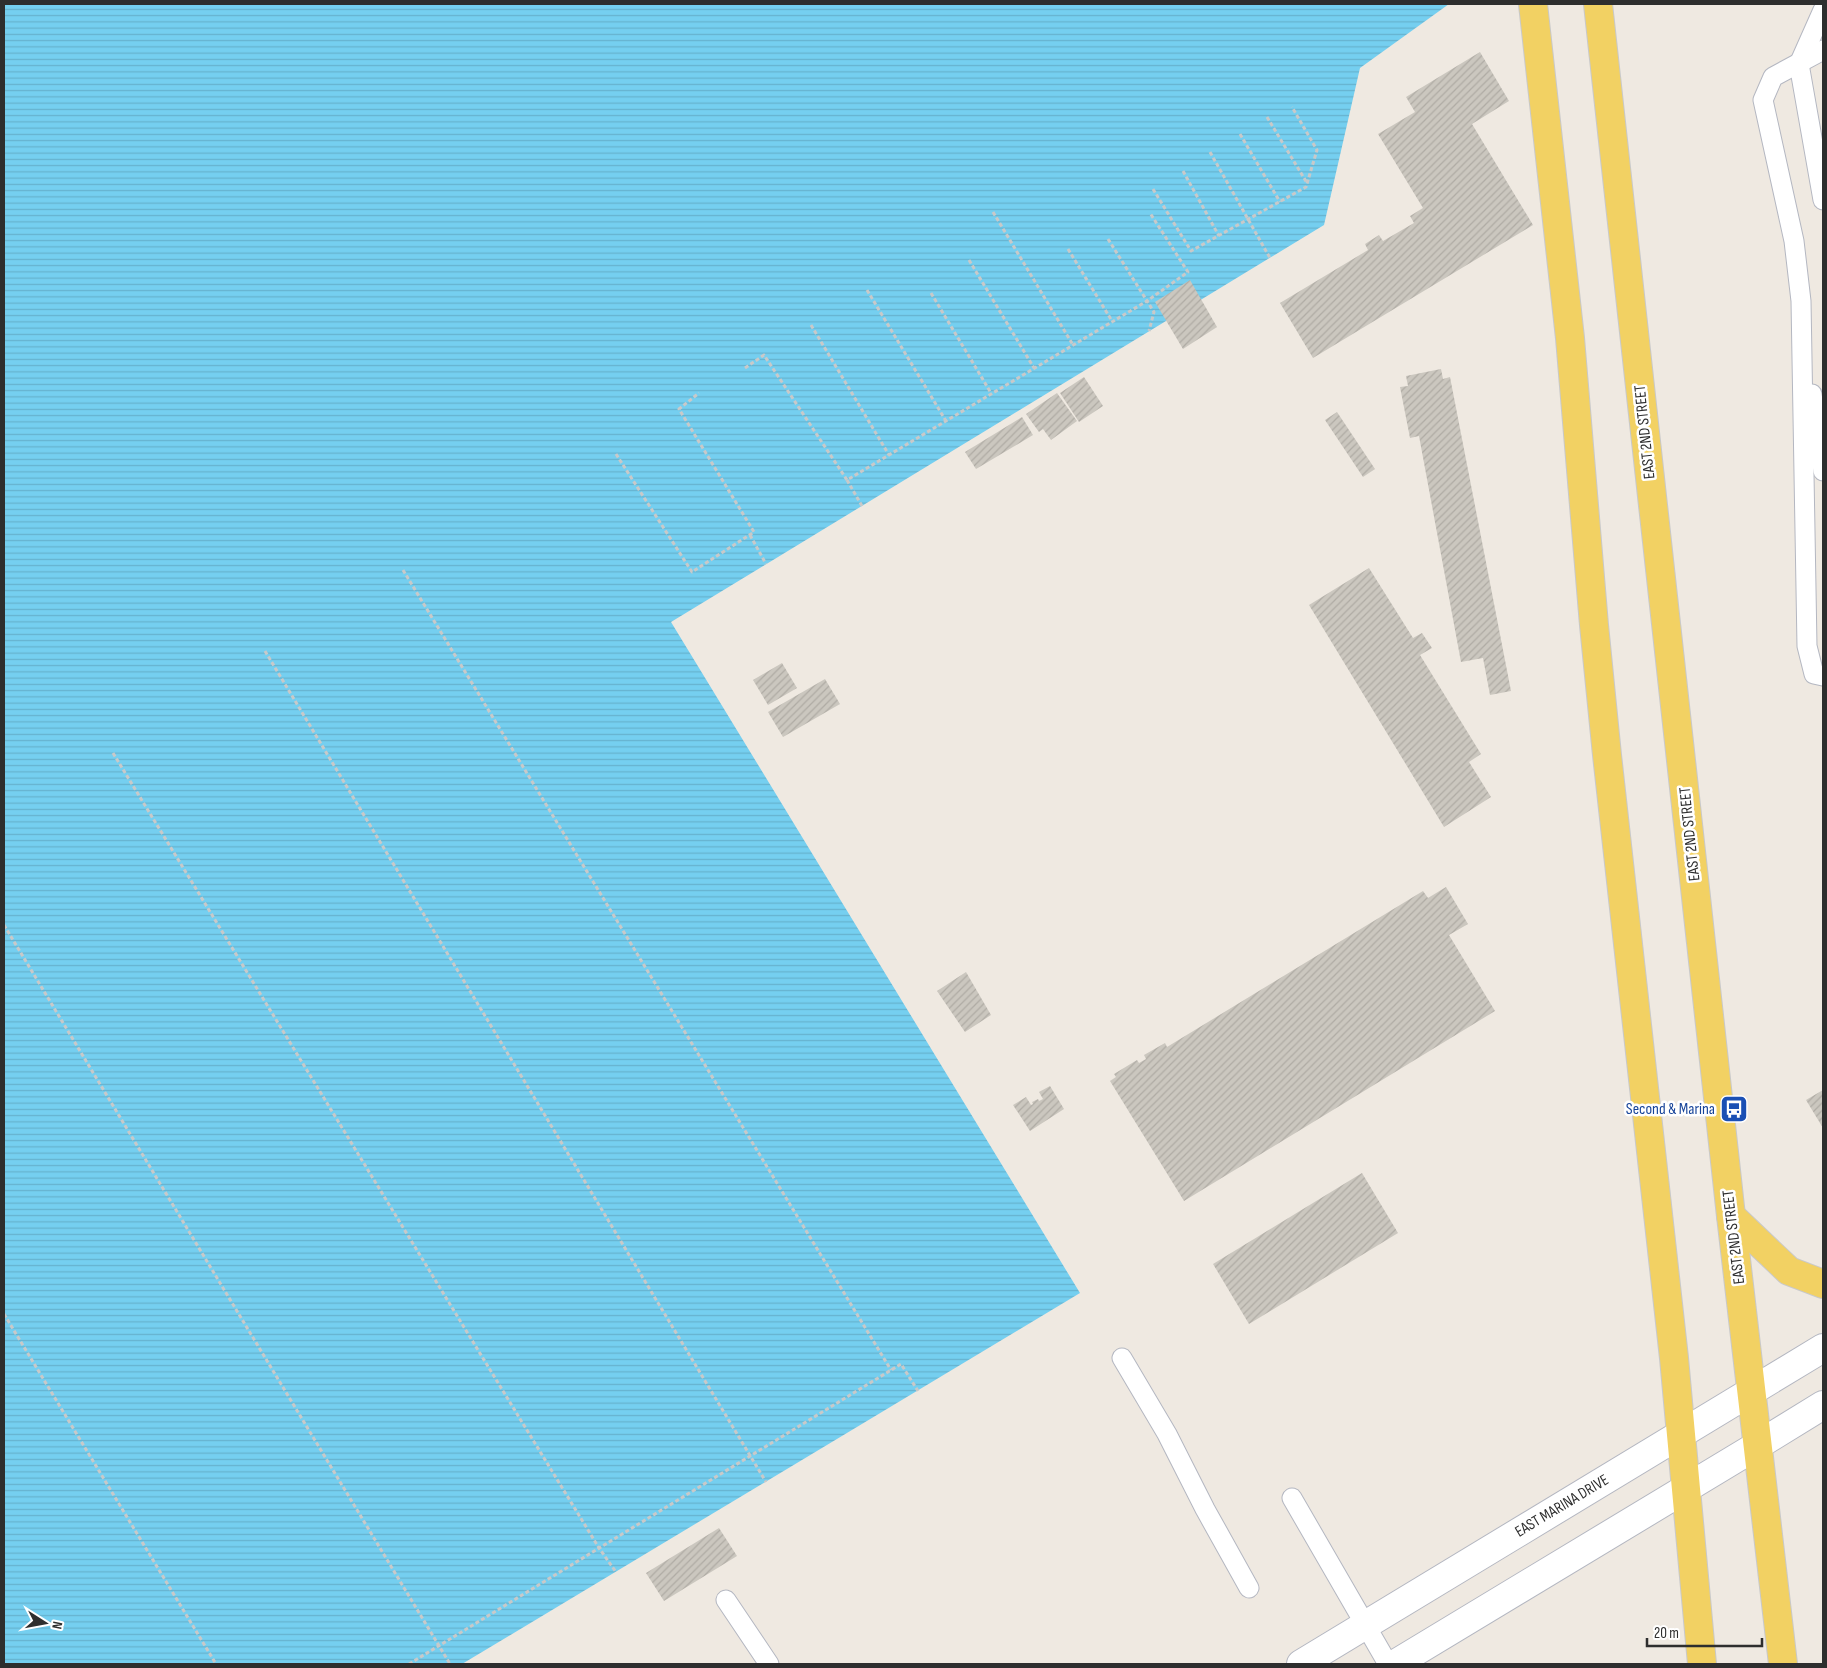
<svg xmlns="http://www.w3.org/2000/svg" width="1827" height="1668" font-family="'Sofia Sans Condensed',sans-serif">
  <style>
    .water { fill: url(#water-rules) }
    .building { fill: url(#building-hatch) }
    .lines { fill: none; stroke-linecap: round; stroke-linejoin: round }
    .service-casing { stroke: #b4b7c1; stroke-width: 21 }
    .tertiary-casing { stroke: #b4b7c1; stroke-width: 30 }
    .secondary-casing { stroke: #b4b7c1; stroke-width: 30 }
    .primary-casing { stroke: #c9c9c9; stroke-width: 30 }
    .path { stroke: #c9c9c9; stroke-width: 3; stroke-dasharray: 4 2.5; stroke-linecap: butt }
    .service { stroke: #fff; stroke-width: 19 }
    .tertiary { stroke: #fff; stroke-width: 28 }
    .secondary { stroke: #fff; stroke-width: 28 }
    .primary { stroke: #f2d163; stroke-width: 28 }
    .labels { text-anchor: middle; dominant-baseline: central; stroke-width: 5; stroke-linejoin: round; paint-order: stroke }
    .street-label { font-size: 16px; fill: #2e2e2e; stroke: #fff }
    .transit-label { font-size: 16px; fill: #164399; stroke: #fff; text-anchor: end }
  </style>
  <defs>
    <pattern id="water-rules" width="6" height="5" patternUnits="userSpaceOnUse" patternTransform="scale(1.25)"><rect width="6" height="5" fill="#75cff0"/><path d="M0 2.5h6" fill="none" stroke="#66b2ce"/></pattern>
    <pattern id="building-hatch" width="6" height="6" patternUnits="userSpaceOnUse" patternTransform="scale(1.25)"><rect width="6" height="6" fill="#cbc7bf"/><path d="M-1 1l2-2M0 6l6-6M5 7l2-2" fill="none" stroke="#afaba4"/></pattern>
  </defs>
  <rect width="100%" height="100%" fill="#efe9e1"/>
  <polygon class="water" points="4,4 1449,4 1360,68 1324,225 671,622 1080,1293 462,1664 4,1664"/>
  <g class="building">
    <polygon points="1480,52 1509,101 1472,124 1533,225 1313,358 1280,303 1368,250 1365,244 1379,235 1383,241 1414,223 1410,216 1423,208 1378,134 1415,112 1406,97"/>
    <polygon points="1190,280 1217,327 1183,349 1155,302"/>
    <polygon points="1441,369 1443,379 1450,377 1511,691 1490,695 1483,658 1461,662 1419,436 1410,438 1400,387 1408,386 1406,376"/>
    <polygon points="1084,377 1103,406 1079,422 1060,393"/>
    <polygon points="1057,393 1077,421 1051,440 1043,429 1039,432 1026,414"/>
    <polygon points="1337,412 1375,469 1363,477 1325,420"/>
    <polygon points="1022,417 1033,435 976,469 965,452"/>
    <polygon points="1369,568 1413,638 1422,633 1432,648 1420,655 1481,754 1469,762 1491,797 1444,827 1309,605"/>
    <polygon points="782,663 797,688 768,705 753,680"/>
    <polygon points="825,679 840,704 783,737 768,712"/>
    <polygon points="1446,887 1468,924 1449,935 1495,1011 1184,1201 1110,1081 1116,1077 1114,1074 1137,1060 1139,1063 1146,1059 1144,1055 1165,1043 1167,1047 1423,891 1428,898"/>
    <polygon points="966,972 991,1015 965,1032 937,991"/>
    <polygon points="1050,1086 1064,1109 1030,1131 1013,1105 1026,1097 1031,1105 1033,1104 1032,1102 1038,1099 1039,1101 1043,1099 1039,1092"/>
    <polygon points="1823,1090 1823,1128 1806,1100"/>
    <polygon points="1362,1173 1398,1233 1249,1324 1213,1264"/>
    <polygon points="719,1528 737,1556 664,1601 646,1573"/>
  </g>
  <g class="lines">
    <g class="service-casing">
      <g id="service">
        <polyline points="1823,10 1799,64 1823,200"/>
        <polyline points="1823,50 1773,77 1763,100 1794,241 1801,301 1807,646 1814,674 1823,676"/>
        <polyline points="1812,394 1823,471"/>
        <polyline points="1122,1358 1167,1434 1205,1509 1249,1588"/>
        <polyline points="1292,1498 1388,1664"/>
        <polyline points="726,1600 769,1664"/>
      </g>
    </g>
    <g class="tertiary-casing">
      <g id="tertiary">
        <polyline points="1752,1391 1823,1348"/>
        <polyline points="1758,1445 1823,1405"/>
      </g>
    </g>
    <g class="secondary-casing">
      <g id="secondary">
        <polyline points="1301,1664 1752,1391"/>
        <polyline points="1395,1664 1758,1445"/>
      </g>
    </g>
    <g class="primary-casing">
      <g id="primary">
        <polyline points="1533,4 1570,338 1594,625 1607,755 1674,1358 1702,1664"/>
        <polyline points="1598,4 1731,1216 1783,1664"/>
        <polyline points="1731,1216 1789,1271 1823,1284"/>
      </g>
    </g>
    <g class="path">
      <polyline points="1267,117 1307,183"/>
      <polyline points="1240,134 1280,202"/>
      <polyline points="1210,152 1270,258"/>
      <polyline points="1183,171 1219,236"/>
      <polyline points="1153,189 1191,251 1306,187 1317,150 1292,107"/>
      <polyline points="993,212 1073,345"/>
      <polyline points="1108,239 1154,312 1149,331"/>
      <polyline points="1068,249 1112,321"/>
      <polyline points="969,260 1034,368"/>
      <polyline points="867,290 946,421"/>
      <polyline points="931,293 991,393"/>
      <polyline points="811,325 889,455"/>
      <polyline points="745,368 764,355 847,480 1147,301 1188,272 1150,213"/>
      <polyline points="616,454 692,572 754,532 679,409 699,393"/>
      <polyline points="847,480 862,506"/>
      <polyline points="750,535 766,564"/>
      <polyline points="403,570 891,1370"/>
      <polyline points="265,651 766,1482"/>
      <polyline points="113,753 599,1548 616,1572"/>
      <polyline points="4,925 450,1664"/>
      <polyline points="4,1314 216,1664"/>
      <polyline points="409,1664 901,1364 918,1391"/>
    </g>
    <use href="#service" class="service"/>
    <use href="#tertiary" class="tertiary"/>
    <use href="#secondary" class="secondary"/>
    <use href="#primary" class="primary"/>
  </g>
  <defs>
    <g id="bus-square" transform="scale(1.4375)"><rect x="-9" y="-9" width="18" height="18" rx="4" fill="#1a4fb4" stroke="#fff"/><path d="M-5-6H5V4H4V6H2V4H-2V6H-4V4H-5ZM-3.5-4V0h7V-4ZM-3.5 1.2v1.5H-2V1.2ZM2 1.2v1.5H3.5V1.2Z" fill="#fff"/></g>
  </defs>
  <g fill-rule="evenodd">
    <use href="#bus-square" x="1734" y="1109"/>
  </g>
  <g class="labels">
    <g class="street-label">
      <text transform="translate(1645 432) rotate(-96)">EAST 2ND STREET</text>
      <text transform="translate(1690 834) rotate(-96)">EAST 2ND STREET</text>
      <text transform="translate(1734 1237) rotate(-97)">EAST 2ND STREET</text>
      <text transform="translate(1562 1506) rotate(-31)">EAST MARINA DRIVE</text>
    </g>
    <g class="transit-label">
      <text x="1715" y="1109">Second &amp; Marina</text>
    </g>
  </g>
  <rect width="1827" height="1668" fill="none" stroke="#2e2e2e" stroke-width="10"/>
  <g transform="translate(45 1623) rotate(101)" stroke="#ffffff" stroke-width="4" paint-order="stroke">
  <path d="M0-4L9 19L0 12L-9 19Z" fill="#2e2e2e"/>
  <text y="-8" font-size="14" font-weight="bold" text-anchor="middle" fill="#2e2e2e">N</text>
  </g>
  <path d="M1647 1638v8h115v-8" fill="none" stroke="#2e2e2e" stroke-width="2.5"/>
  <text x="1654" y="1638" font-size="15" fill="#2e2e2e" stroke="#ffffff" stroke-width="4" paint-order="stroke">20 m</text>
</svg>
